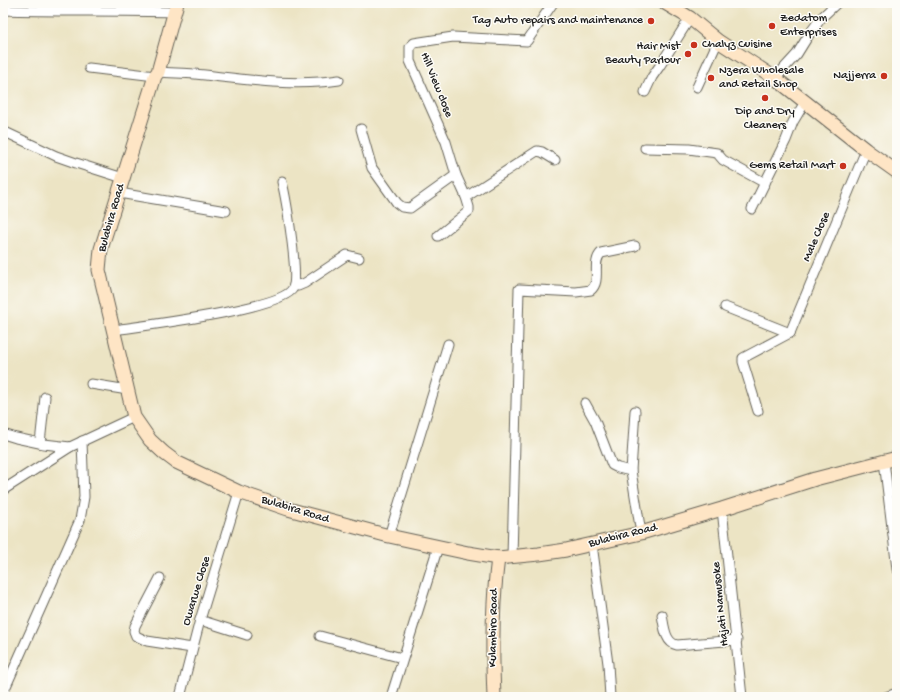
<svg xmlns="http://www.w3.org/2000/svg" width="900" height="700" font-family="'Gochi Hand',sans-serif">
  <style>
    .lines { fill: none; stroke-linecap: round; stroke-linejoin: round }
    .street-casing { stroke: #656257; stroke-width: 11 }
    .secondary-casing { stroke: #656257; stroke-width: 15 }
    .street { stroke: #fff; stroke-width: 9 }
    .secondary { stroke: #fee5c5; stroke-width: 13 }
    .poi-dot { fill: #c8321e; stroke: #fdfcf7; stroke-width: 1.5 }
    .labels { text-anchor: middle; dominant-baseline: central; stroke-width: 3; stroke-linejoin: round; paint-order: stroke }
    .poi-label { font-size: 12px; fill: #1c1c1c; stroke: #fdfcf7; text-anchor: end }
    .street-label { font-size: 12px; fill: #1c1c1c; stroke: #fdfcf7 }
  </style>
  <rect width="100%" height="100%" fill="#fdfcf7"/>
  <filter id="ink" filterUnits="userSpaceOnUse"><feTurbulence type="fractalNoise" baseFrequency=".025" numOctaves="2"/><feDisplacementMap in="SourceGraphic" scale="8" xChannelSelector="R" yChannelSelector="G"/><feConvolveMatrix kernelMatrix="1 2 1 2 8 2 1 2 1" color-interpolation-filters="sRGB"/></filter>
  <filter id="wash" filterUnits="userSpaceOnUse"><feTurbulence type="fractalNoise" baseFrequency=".012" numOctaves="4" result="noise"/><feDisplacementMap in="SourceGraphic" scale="16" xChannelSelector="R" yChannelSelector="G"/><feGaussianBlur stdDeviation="0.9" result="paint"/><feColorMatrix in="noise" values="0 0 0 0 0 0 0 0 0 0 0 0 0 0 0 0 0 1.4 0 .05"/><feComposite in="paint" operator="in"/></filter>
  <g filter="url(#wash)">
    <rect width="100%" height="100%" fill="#ece4c4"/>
  </g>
  <g filter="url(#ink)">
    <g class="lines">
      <g class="street-casing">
        <g id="street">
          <path d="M3 10C60 12 117 10 174 12"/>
          <polyline points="89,68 155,76"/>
          <path d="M158 72C171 73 183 73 195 74 243 79 291 87 339 80"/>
          <polyline points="775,78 797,54 810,33 822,17 837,3"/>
          <polyline points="697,87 718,41"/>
          <polyline points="645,92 652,77 659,67 690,18"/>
          <polyline points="361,129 372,168 397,203 402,207 410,208 456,175"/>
          <polyline points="3,131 56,156 76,163 123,178"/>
          <polyline points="645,148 689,149 717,153 723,160 765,183"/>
          <polyline points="119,193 226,211"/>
          <polyline points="466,197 456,175 446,142 410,61 410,47 414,43 453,37 527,41 553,3"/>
          <polyline points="752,209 786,140 793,122 805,102"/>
          <polyline points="438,236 469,211 469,207 466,197 537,151 542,152 555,160"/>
          <polyline points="294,285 298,286 305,283 347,255 359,258"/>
          <polyline points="725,307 790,333"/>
          <path d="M114 330C141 326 283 309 293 288 299 275 286 198 282 182"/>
          <polyline points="790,333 866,150"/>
          <polyline points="91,384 128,390"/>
          <polyline points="585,403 595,421 612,465 618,468 631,471"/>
          <polyline points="635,411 631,471 641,533"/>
          <polyline points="758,411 743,362 743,358 790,333"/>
          <polyline points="3,434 16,438 44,444 70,447 134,417"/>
          <polyline points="40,443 45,397"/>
          <polyline points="884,461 897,569"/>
          <polyline points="3,490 70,447"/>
          <polyline points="722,509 742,697"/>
          <polyline points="389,536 448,344"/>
          <polyline points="592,544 608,664 610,697"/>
          <path d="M512 557 519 289 576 292 591 290C602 280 591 263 601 253L635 246"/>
          <polyline points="160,578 135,626 134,631 136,636 147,641 192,648"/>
          <path d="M662 615C664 625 665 643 677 645L737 640"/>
          <polyline points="200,620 247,635"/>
          <polyline points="320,636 402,658"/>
          <polyline points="3,693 80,520 84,497 82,441"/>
          <polyline points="180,697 200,620 239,492"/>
          <polyline points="391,697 438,547"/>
          <polyline points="886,697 897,693"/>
        </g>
      </g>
      <g class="secondary-casing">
        <g id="secondary">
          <polyline points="177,3 158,72 155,76 101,249 99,270 134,417 150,440 164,453 176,462 239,492 288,509 389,536 468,553 498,558 539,554 566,550 641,533 722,509 815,479 897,458"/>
          <polyline points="665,3 690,18 718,41 775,78 866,150 897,172"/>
          <path d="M494 697C492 651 492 604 498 558"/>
        </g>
      </g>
      <use href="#street" class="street"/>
      <use href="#secondary" class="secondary"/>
    </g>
  </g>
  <g class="poi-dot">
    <circle cx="651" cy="21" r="4"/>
    <circle cx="772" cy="26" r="4"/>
    <circle cx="694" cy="45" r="4"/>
    <circle cx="688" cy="54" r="4"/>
    <circle cx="884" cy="76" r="4"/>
    <circle cx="711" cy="78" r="4"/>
    <circle cx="765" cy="98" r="4"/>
    <circle cx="843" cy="166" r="4"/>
  </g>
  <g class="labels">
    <g class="poi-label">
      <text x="780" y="19" text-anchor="start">Zedatom<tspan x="780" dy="14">Enterprises</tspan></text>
      <text x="643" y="21">Tag Auto repairs and maintenance</text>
      <text x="702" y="45" text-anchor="start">Chalyz Cuisine</text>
      <text x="680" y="47">Hair Mist<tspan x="680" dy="14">Beauty Parlour</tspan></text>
      <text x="719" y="71" text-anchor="start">Nzera Wholesale<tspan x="719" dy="14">and Retail Shop</tspan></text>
      <text x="876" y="76">Najjerra</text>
      <text x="765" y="112" text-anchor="middle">Dip and Dry<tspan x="765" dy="14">Cleaners</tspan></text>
      <text x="835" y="166">Gems Retail Mart</text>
    </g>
    <g class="street-label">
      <text transform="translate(436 85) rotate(68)">Hill View close</text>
      <text transform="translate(112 218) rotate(-74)">Bulabira Road</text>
      <text transform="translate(817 237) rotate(-67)">Male Close</text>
      <text transform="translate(295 510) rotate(17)">Bulabira Road</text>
      <text transform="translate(623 536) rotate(-14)">Bulabira Road</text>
      <text transform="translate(197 591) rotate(-73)">Owarwe Close</text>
      <text transform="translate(721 604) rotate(-96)">Hajati Namusoke</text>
      <text transform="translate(494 628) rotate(-89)">Kulambiro Road</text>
    </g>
  </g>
  <rect width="900" height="700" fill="none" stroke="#fdfcf7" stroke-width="16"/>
</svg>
